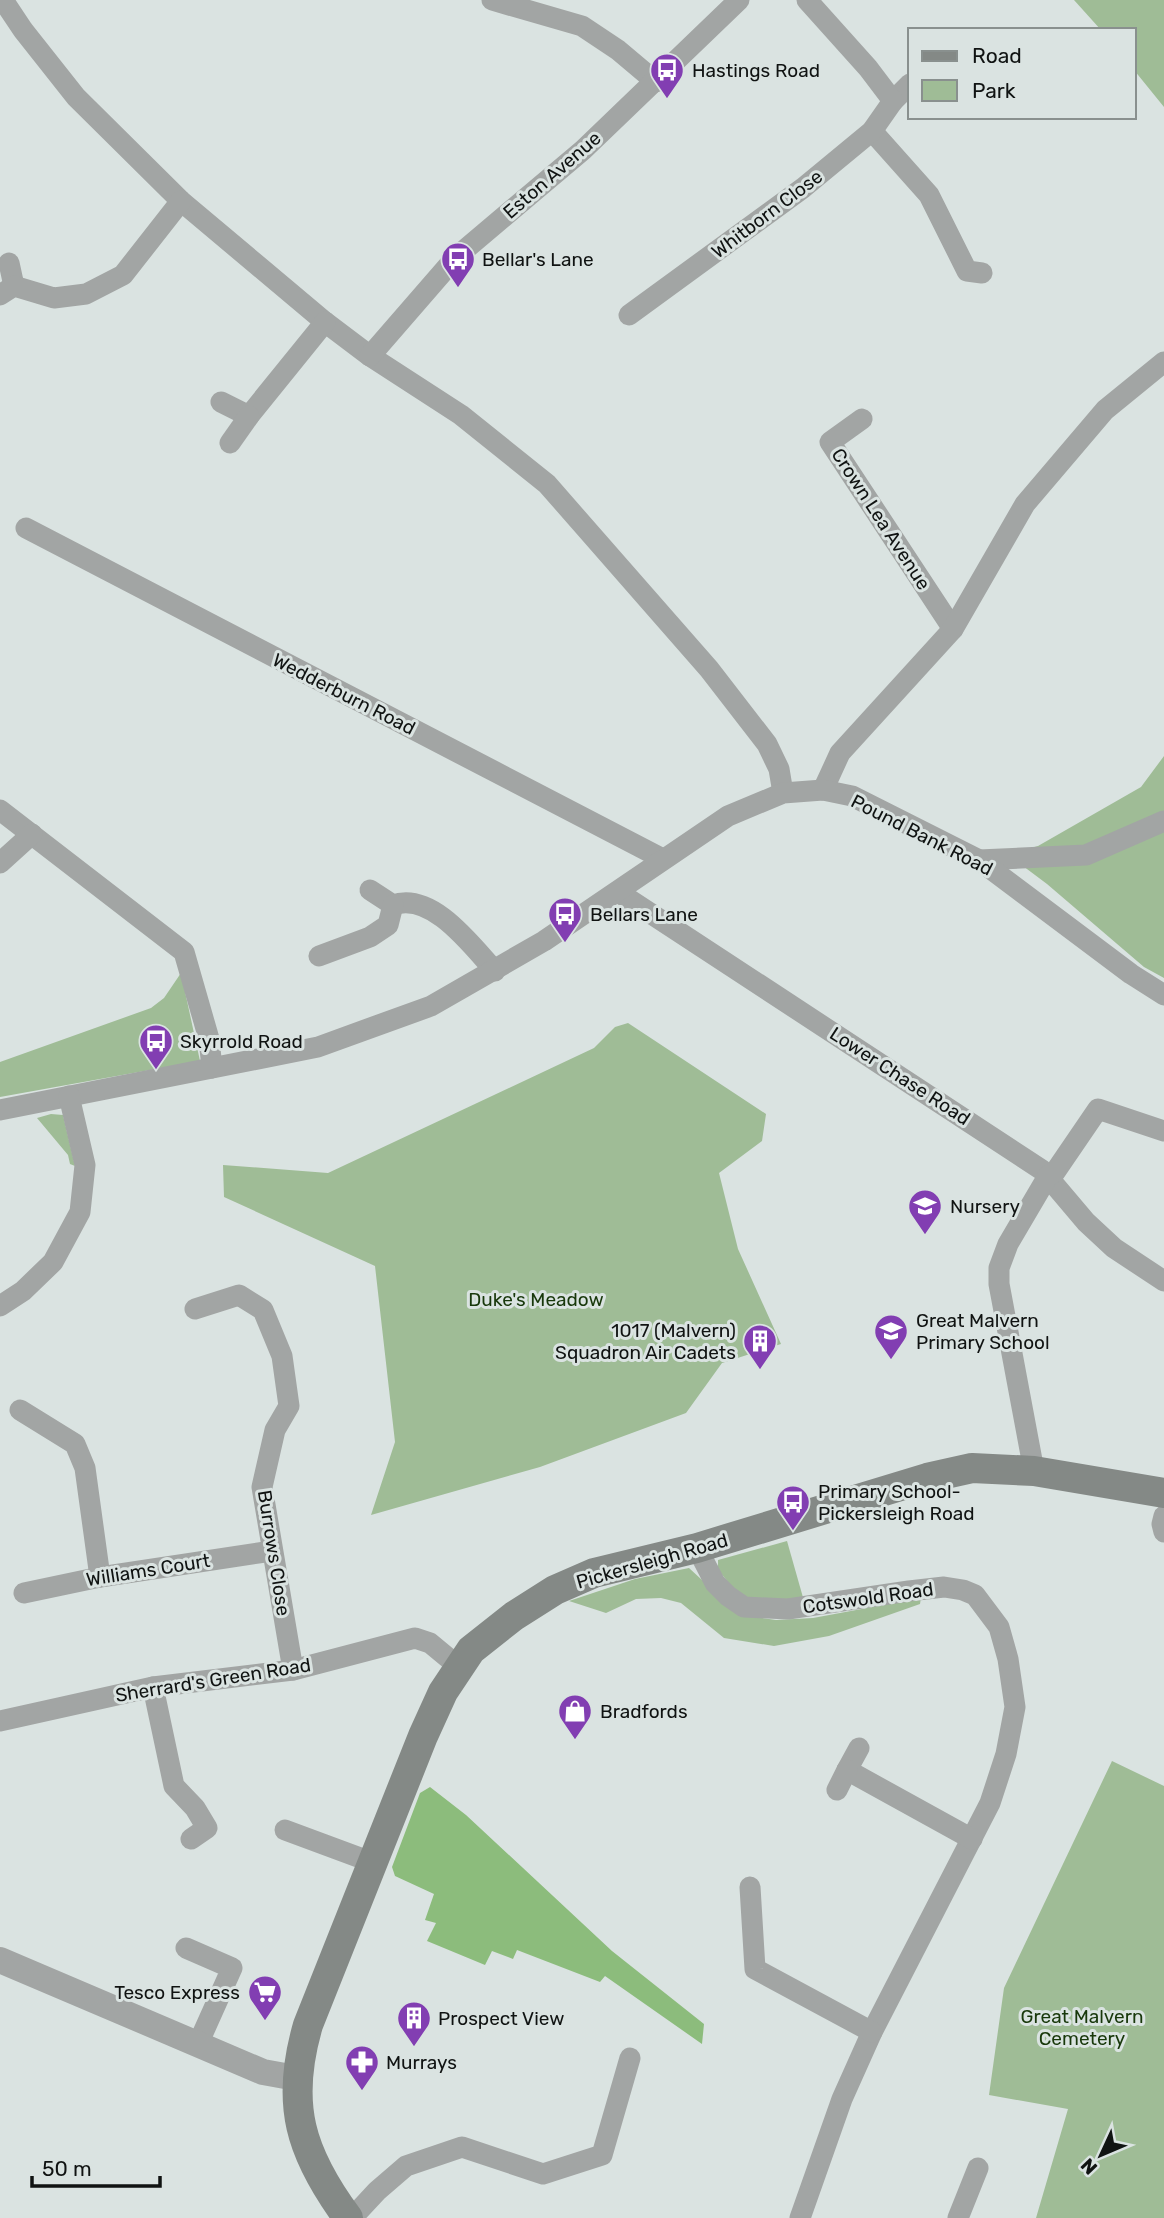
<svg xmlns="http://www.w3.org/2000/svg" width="1164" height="2218" font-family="Rubik,sans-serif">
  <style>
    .green { fill: #9fbc96 }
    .forest { fill: #8cbc7c }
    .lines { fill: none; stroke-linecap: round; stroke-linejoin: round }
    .minor { stroke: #a2a5a4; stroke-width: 21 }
    .tertiary { stroke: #a2a5a4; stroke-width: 26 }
    .secondary { stroke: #848986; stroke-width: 30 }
    .labels { text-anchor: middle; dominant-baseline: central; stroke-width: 6; stroke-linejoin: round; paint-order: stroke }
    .poi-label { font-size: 19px; fill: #101312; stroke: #dae3e1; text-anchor: start }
    .street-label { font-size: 19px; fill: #101312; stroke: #dae3e1 }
    .park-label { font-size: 19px; fill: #18380b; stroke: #dae3e1 }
  </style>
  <rect width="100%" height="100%" fill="#dae3e1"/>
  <g class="green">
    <polygon points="1074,0 1164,0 1164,107 1134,70 1134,30 1101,30"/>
    <polygon points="1164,756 1164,978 1144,967 1047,884 1007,854 1038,846 1141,787"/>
    <polygon points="181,973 200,1061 0,1097 0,1062 151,1008 164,998"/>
    <polygon points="628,1023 766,1114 762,1141 719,1173 738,1249 781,1344 722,1363 686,1413 540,1467 371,1515 395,1442 375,1266 224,1197 223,1165 328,1173 594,1048 615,1027"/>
    <polygon points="51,1114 63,1115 75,1166 70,1164 68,1155 37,1118"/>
    <polygon points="787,1541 804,1601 762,1602 739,1595 718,1570 718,1560"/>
    <polygon points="689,1568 740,1615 776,1620 813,1618 921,1598 920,1604 829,1636 774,1646 724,1638 681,1603 661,1598 636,1599 606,1613 569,1601 635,1579"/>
    <polygon points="1112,1761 1164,1786 1164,2218 1036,2218 1068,2109 989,2095 1004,1988"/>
  </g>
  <polygon class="forest" points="430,1787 466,1815 612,1951 704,2024 702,2044 605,1976 600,1982 517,1950 513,1959 492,1951 485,1965 427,1941 436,1923 425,1920 434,1894 395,1876 392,1867 420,1793"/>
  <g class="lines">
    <g class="minor">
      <polyline points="3,0 23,30 76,97 181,201 325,322 370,356 461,415 547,484 709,669 767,744 779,769 783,793"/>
      <polyline points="492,0 582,26 618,50 656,82"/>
      <polyline points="893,101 910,84"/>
      <polyline points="872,131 929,195 967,271 982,273"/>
      <polyline points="9,263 14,286"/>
      <polyline points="0,295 14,286 54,298 86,294 123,275 181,201"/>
      <polyline points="629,315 803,188 872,131 893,101 868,68 807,0"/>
      <polyline points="370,356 455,258 583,150 739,0"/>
      <polyline points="221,402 249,416 325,322"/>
      <polyline points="862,419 830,442 953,629"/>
      <polyline points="230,443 249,416"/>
      <polyline points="26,528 663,859"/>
      <polyline points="823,790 840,753 953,629 1025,504 1105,410 1164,362"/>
      <polyline points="0,810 184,952 209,1039 212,1068"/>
      <polyline points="979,860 1086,855 1164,821"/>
      <polyline points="0,863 32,834"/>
      <path d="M370 890 393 905C432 891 472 946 495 971"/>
      <polyline points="618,892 1042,1170 1086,1222 1114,1248 1164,1281"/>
      <polyline points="319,956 370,937 388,925 393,905"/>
      <polyline points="0,1110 318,1047 431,1006 544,941 728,816 783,793 823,790 852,796 979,860 1131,974 1164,995"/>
      <polyline points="0,1306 23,1291 53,1262 80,1212 85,1165 69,1096"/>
      <polyline points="195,1309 239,1295 263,1310 282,1356 289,1406 275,1430 262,1487 293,1670"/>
      <polyline points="20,1410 75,1444 85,1468 100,1577"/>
      <polyline points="1034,1471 999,1284 999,1268 1008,1244 1048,1176 1055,1172 1098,1109 1164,1131"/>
      <polyline points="1164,1516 1162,1524 1164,1532"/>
      <polyline points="697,1548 715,1583 728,1596 744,1607 788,1609 909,1591 944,1587 963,1590 975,1595 999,1627 1008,1659 1015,1707 1006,1754 990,1803 872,2032 842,2099 800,2218"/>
      <polyline points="24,1593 100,1577 272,1551"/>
      <polyline points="153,1687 174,1786 195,1808 207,1828 191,1839"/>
      <polyline points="0,1721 153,1687 293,1670 415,1638 430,1643 459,1667"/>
      <polyline points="859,1748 847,1770 972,1839"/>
      <polyline points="837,1790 847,1770"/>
      <polyline points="285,1830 374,1863"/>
      <polyline points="750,1887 755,1969 872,2032"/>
      <polyline points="186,1948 232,1968 198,2044"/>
      <polyline points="352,2218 377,2191 406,2166 462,2147 543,2174 602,2155 630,2058"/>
      <polyline points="958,2218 978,2168"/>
    </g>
    <polyline class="tertiary" points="0,1960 263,2072 296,2078"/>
    <path class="secondary" d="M348 2218C300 2153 285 2104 308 2025L423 1736 443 1692 471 1650 514 1616 555 1590 594 1573 697 1548 927 1478 972 1468 1034 1471 1164 1493"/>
  </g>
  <defs>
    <g id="bus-pin" transform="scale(1.75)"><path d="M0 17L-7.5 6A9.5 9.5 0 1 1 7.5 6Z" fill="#823eb2" stroke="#dae3e1"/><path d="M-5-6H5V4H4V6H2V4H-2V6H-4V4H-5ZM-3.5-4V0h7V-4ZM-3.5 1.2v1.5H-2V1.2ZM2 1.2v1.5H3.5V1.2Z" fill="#fff"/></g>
    <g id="school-pin" transform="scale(1.75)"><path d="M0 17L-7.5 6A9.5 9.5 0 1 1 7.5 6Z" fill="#823eb2" stroke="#dae3e1"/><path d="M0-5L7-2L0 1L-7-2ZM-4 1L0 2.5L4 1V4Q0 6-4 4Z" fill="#fff"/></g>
    <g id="building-pin" transform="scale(1.75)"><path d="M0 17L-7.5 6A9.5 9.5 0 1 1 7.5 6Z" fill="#823eb2" stroke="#dae3e1"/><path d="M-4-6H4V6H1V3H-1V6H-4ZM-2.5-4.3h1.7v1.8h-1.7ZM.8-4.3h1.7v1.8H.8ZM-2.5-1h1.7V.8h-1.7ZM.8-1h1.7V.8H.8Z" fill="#fff"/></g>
    <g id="shop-pin" transform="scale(1.75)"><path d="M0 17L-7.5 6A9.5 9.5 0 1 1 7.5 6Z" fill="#823eb2" stroke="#dae3e1"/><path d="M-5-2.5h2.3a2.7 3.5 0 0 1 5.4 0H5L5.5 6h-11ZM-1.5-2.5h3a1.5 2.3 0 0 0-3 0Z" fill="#fff"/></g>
    <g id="supermarket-pin" transform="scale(1.75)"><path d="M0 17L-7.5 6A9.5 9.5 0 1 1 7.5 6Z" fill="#823eb2" stroke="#dae3e1"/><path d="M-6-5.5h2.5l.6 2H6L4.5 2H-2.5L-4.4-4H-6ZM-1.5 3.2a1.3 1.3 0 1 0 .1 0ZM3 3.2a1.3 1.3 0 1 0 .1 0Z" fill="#fff"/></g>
    <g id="pharmacy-pin" transform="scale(1.75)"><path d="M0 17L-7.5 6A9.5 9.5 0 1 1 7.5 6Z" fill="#823eb2" stroke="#dae3e1"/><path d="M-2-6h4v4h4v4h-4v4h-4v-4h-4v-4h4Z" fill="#fff"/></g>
  </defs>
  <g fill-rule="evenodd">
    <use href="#bus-pin" x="667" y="70"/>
    <use href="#bus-pin" x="458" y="259"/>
    <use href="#bus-pin" x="565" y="914"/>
    <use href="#bus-pin" x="156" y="1041"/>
    <use href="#school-pin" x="925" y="1206"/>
    <use href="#school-pin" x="891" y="1331"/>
    <use href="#building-pin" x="760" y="1341"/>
    <use href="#bus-pin" x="793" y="1502"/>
    <use href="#shop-pin" x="575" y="1711"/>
    <use href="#supermarket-pin" x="265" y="1992"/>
    <use href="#building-pin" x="414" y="2018"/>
    <use href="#pharmacy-pin" x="362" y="2062"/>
  </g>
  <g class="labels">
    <g class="poi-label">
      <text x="692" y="70">Hastings Road</text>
      <text x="482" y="259">Bellar's Lane</text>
      <text x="590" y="914">Bellars Lane</text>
      <text x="180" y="1041">Skyrrold Road</text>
      <text x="950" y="1206">Nursery</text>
      <text x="916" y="1320">Great Malvern<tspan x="916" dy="22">Primary School</tspan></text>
      <text x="736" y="1330" text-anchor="end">1017 (Malvern)<tspan x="736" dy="22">Squadron Air Cadets</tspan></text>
      <text x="818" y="1491">Primary School-<tspan x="818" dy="22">Pickersleigh Road</tspan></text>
      <text x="600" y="1711">Bradfords</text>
      <text x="240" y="1992" text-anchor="end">Tesco Express</text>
      <text x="438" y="2018">Prospect View</text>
      <text x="386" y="2062">Murrays</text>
    </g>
    <g class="street-label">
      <text transform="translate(552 175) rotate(-41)">Eston Avenue</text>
      <text transform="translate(767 214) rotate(-37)">Whitborn Close</text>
      <text transform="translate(881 519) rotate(57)">Crown Lea Avenue</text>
      <text transform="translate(344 694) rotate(27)">Wedderburn Road</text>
      <text transform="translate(922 835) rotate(27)">Pound Bank Road</text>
      <text transform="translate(900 1076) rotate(33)">Lower Chase Road</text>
      <text transform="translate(274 1553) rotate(81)">Burrows Close</text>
      <text transform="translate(652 1561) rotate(-16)">Pickersleigh Road</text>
      <text transform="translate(148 1570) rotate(-9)">Williams Court</text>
      <text transform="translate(868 1598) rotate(-8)">Cotswold Road</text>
      <text transform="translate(213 1680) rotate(-9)">Sherrard's Green Road</text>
    </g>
    <g class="park-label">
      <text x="536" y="1299">Duke's Meadow</text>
      <text x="1082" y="2016">Great Malvern<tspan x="1082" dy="22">Cemetery</tspan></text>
    </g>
  </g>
  <rect x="908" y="28" width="228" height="91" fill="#dae3e1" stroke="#89908e" stroke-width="2"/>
  <rect x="922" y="51" width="35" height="10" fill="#848986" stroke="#89908e" stroke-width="2"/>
  <text x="972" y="63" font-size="21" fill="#101312">Road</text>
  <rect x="922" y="80" width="35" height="21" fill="#9fbc96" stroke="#89908e" stroke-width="2"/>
  <text x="972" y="98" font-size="21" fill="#101312">Park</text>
  <g transform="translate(1101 2155) rotate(226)" stroke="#dae3e1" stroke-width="5" paint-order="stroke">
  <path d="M0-5L12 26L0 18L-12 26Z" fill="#101312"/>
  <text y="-10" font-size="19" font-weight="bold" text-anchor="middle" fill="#101312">N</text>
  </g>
  <path d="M32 2176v10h128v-10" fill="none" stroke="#101312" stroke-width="3.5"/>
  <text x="42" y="2176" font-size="21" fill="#101312" stroke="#dae3e1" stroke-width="5" paint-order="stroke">50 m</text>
</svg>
